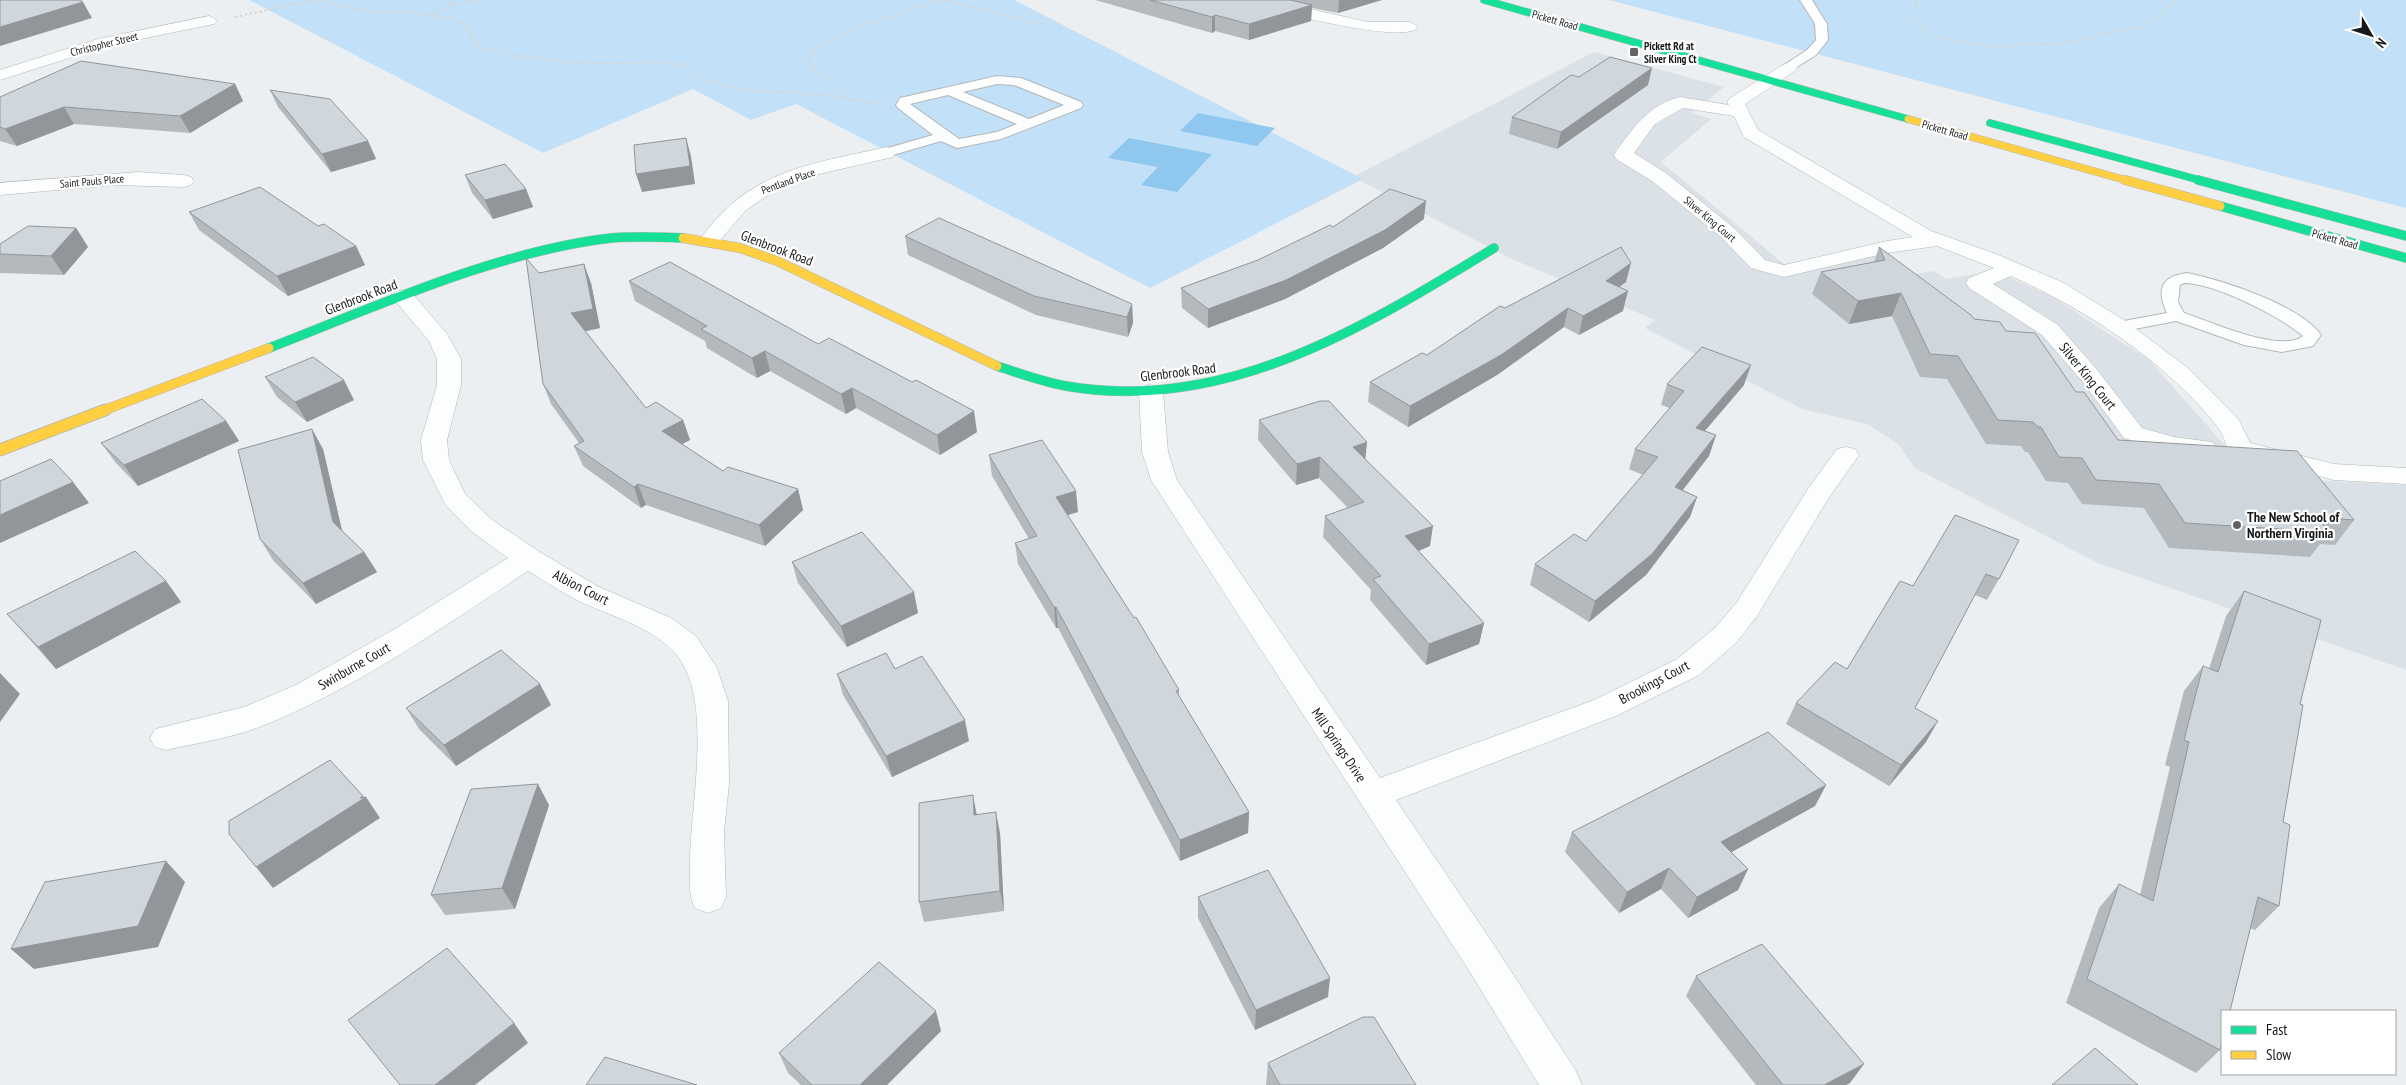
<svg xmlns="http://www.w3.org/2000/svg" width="2406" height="1085" font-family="'PT Sans Narrow',sans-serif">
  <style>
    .built { fill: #dae2e7 }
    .green { fill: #c2e1f8 }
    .water { fill: #90c7ee }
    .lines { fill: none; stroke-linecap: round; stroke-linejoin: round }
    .lane-casing { stroke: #b4b6b7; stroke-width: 2 }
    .street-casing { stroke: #b4b6b7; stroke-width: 1 }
    .fast-far1-casing { stroke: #b4b6b7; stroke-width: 8 }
    .fast-casing { stroke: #b4b6b7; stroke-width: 10 }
    .slow-far2-casing { stroke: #b4b6b7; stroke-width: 8 }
    .slow-far1-casing { stroke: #b4b6b7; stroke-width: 10 }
    .slow-casing { stroke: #b4b6b7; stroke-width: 13 }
    .path { stroke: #d4d5d5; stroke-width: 2; stroke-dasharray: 2.5 2.5; stroke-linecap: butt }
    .lane { fill: #fcfdfd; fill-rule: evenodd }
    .street { fill: #fcfdfd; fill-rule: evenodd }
    .fast-far1 { stroke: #16e098; stroke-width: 7 }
    .fast { stroke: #16e098; stroke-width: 9 }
    .slow-far2 { stroke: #ffcf43; stroke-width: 7 }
    .slow-far1 { stroke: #ffcf43; stroke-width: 9 }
    .slow { stroke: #ffcf43; stroke-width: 11 }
    .wall { fill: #b3b9bd }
    .shaded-wall { fill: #92969a }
    .building { fill: #d0d7dc; stroke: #92969a }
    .poi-dot { fill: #616365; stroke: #fff; stroke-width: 2 }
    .labels { text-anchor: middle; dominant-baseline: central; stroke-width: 4.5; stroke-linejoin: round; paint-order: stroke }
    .far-street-label { font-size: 11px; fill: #161819; stroke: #fff }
    .far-poi-label { font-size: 11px; font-weight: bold; fill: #161819; stroke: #fff; text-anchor: start }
    .street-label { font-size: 14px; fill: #161819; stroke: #fff }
    .poi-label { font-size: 14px; font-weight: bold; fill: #161819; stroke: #fff; text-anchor: start }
  </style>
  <rect width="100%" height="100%" fill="#eceff1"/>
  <polygon class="built" points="1594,52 1724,87 1692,113 1711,119 1661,162 1789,268 1874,254 1902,276 1934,271 1946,279 1995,271 2051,296 2149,360 2253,477 2406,485 2406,670 2098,563 1915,468 1898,444 1867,424 1802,409 1645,328 1655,320 1512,259 1353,177"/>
  <g class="green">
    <polygon points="249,0 1014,0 1363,179 1150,288 796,104 751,120 693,89 543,153"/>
    <polygon points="1609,0 2406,0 2406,208"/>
  </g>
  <g class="water">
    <polygon points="1198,113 1275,128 1257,146 1180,131"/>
    <polygon points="1129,138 1212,154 1177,192 1141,185 1158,167 1108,158"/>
  </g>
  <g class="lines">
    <g class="lane-casing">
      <g id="lane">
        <polygon points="1800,0 1812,0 1827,24 1828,40 1816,55 1789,72 1783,68 1784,65 1807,50 1816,40 1815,24"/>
        <path d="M997 76 1021 78 1081 102 1083 105 1081 108 1001 139 957 148 941 141 886 157 879 153 881 150 933 135 898 108 896 105 900 98ZM997 84 1014 85 1064 105 1029 119 963 92ZM948 95 1017 124 997 132 959 139 910 104Z"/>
        <path d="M2187 273C2222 280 2300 305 2321 335L2313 346 2282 352 2244 345 2176 321 2119 332 2113 331 2110 327 2113 323 2167 313C2156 290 2161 276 2187 273ZM2184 283C2214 283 2280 316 2303 336 2281 354 2209 321 2184 313L2178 302 2180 285Z"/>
      </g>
    </g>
    <g class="street-casing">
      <g id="street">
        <path d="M1243 0H1270L1368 22H1410L1418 27C1405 46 1269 9 1245 3Z"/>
        <polygon points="209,16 214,18 217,21 214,24 107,46 0,80 0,70 98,39"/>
        <path d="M1789 63 1795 65 1797 68 1795 71 1745 104 1758 130 1931 231 1996 254 2064 283 2127 322 2189 369 2239 420 2250 443 2334 464 2406 468V484L2334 480 2231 454C2225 445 2224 434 2217 426 2166 362 2085 309 2011 276L1993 284 2058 325 2098 371 2142 428 2174 437 2212 442 2216 447 2212 452 2203 455 2172 453 2124 438 2082 381 2042 335 1969 288 1966 283 1969 278 1994 268 1937 246 1887 253 1784 277 1751 268 1721 237 1652 181 1616 159 1614 155C1631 130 1649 104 1680 97L1729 105 1727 102 1730 98 1783 65ZM1683 108 1734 116 1744 137 1913 237 1887 241 1784 265 1765 260 1735 229 1666 173 1634 153 1655 124Z"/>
        <path d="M886 147 893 149 895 153 893 157 815 175 777 189 746 210 716 245 709 247 702 245 699 241C748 170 808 165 886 147Z"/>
        <polygon points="138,172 184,175 191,177 194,181 191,185 184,187 115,185 0,195 0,183"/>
        <path d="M403 290 411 292 447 334 461 359V385L447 440 449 460 465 494 491 519 538 551 597 586 671 618 696 636 717 668 728 701 729 784 724 832 726 897 721 908 708 913 695 908C688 894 690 879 690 863 690 807 715 695 674 652 649 625 609 616 577 600 561 592 545 581 528 571 443 627 357 688 262 726 232 738 197 743 166 750L155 747 150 738 155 729 244 707 296 685 398 627 508 558 471 531 445 504 423 460 421 440 437 385V359L429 341 392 297 395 292Z"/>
        <polygon points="1151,385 1159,387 1163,392 1168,452 1177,480 1380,778 1594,700 1677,659 1716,627 1737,602 1808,489 1837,449 1846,447 1855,449 1859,455 1828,499 1757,616 1736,643 1699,675 1616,716 1396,800 1494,945 1576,1071 1582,1085 1539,1085 1468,969 1151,480 1142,452 1139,392 1143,387"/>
      </g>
    </g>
    <g class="fast-far1-casing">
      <g id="fast-far1">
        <polyline points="1484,0 1908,119"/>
        <polyline points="1990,123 2203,181"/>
      </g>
    </g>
    <g class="fast-casing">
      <g id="fast">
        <polyline points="2198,180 2406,236"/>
        <polyline points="2220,206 2406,258"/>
        <path d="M269 348C375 307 498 251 611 238 635 236 659 237 683 238"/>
        <path d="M997 366C1019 373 1043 382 1066 386 1224 414 1365 327 1494 248"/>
      </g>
    </g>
    <g class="slow-far2-casing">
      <polyline id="slow-far2" points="1908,119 2129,181"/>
    </g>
    <g class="slow-far1-casing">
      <g id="slow-far1">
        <polyline points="2125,180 2220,206"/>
        <polyline points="683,238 740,248 777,261 997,366"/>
        <polyline points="102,411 269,348"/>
      </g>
    </g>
    <g class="slow-casing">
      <polyline id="slow" points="0,450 105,410"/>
    </g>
    <g class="path">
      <path d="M319 0C335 5 351 9 368 11 404 14 437 10 470 27 470 32 470 38 474 41 508 67 638 63 683 64 719 95 766 90 811 94 834 96 857 101 880 104"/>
      <polyline points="449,0 447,1 453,5"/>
      <polyline points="944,0 1047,25"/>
      <polyline points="1916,0 1912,21 1934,36 1982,46 2052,44 2142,27 2177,0"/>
      <polyline points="431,14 453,5 475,0"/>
      <polyline points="235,17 313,0"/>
      <polyline points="851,100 808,63 815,48 852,29 939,0"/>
    </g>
    <use href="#lane" class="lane"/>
    <use href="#street" class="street"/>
    <use href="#fast-far1" class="fast-far1"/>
    <use href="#fast" class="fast"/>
    <use href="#slow-far2" class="slow-far2"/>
    <use href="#slow-far1" class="slow-far1"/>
    <use href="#slow" class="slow"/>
  </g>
  <g class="wall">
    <polygon points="1095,0 1382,0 1338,13 1312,8 1311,21 1249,40 1215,31 1212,33"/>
    <polygon points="1579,77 1648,85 1557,149 1509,134 1512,117"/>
    <polygon points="235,84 243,101 190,133 74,124 17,146 0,141 0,97"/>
    <polygon points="270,90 368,141 376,159 331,172 278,107"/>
    <polygon points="465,175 526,189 533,207 493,219 472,193"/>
    <polygon points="189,212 318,226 356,246 365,265 288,296 199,230"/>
    <polygon points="1424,219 1383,248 1285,299 1208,328 1182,308 1181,288 1258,260 1333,227"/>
    <polygon points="76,228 88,247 64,275 0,273 0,244"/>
    <polygon points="905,236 1132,304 1133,323 1128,337 1036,315 908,255"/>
    <polygon points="1879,247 1974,319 2006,331 2076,392 2118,440 2354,520 2335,545 2320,544 2310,557 2169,548 2144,508 2082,504 2068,483 2046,481 2028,452 2025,452 2021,446 1986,444 1947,379 1920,377 1892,316 1849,324 1812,294 1821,272 1874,262"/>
    <polygon points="539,273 591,283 600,328 585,331 646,408 683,420 690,440 682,444 723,471 798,489 803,510 765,546 646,505 641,508 583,466 574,446 579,443 551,404 543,384"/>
    <polygon points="629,281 977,432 940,455 856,408 846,414 770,371 757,378 707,348 705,341 635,301"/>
    <polygon points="1626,282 1619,287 1623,311 1579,335 1564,327 1497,375 1408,427 1368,402 1370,382 1427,355 1505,308"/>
    <polygon points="265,377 354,400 307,422 277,397"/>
    <polygon points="1667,384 1744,385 1705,431 1716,435 1709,456 1682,490 1697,497 1690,517 1646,575 1589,622 1530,585 1535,564 1586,541 1643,475 1629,469 1635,449 1670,408 1661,405"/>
    <polygon points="1259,420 1365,459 1430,546 1419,551 1484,623 1479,644 1426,665 1370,600 1371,590 1323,537 1325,516 1348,508 1319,478 1296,485 1258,440"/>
    <polygon points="226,421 239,441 138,486 116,463 101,443"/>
    <polygon points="323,449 342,531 364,552 377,572 316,604 273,560 260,539"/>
    <polygon points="989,455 1078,512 1067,515 1179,690 1179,696 1249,812 1248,833 1180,861 1058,628 1056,628 1018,564 1015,543 1029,539 992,476"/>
    <polygon points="1955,515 1999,579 1987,600 1975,595 1915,708 1926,742 1889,786 1786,724 1796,703 1847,669 1913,586"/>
    <polygon points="792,562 918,613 847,647 798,583"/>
    <polygon points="166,581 181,602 56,669 7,614"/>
    <polygon points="2244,591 2300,704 2283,822 2279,906 2255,930 2250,928 2220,1050 2196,1073 2066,1003 2099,908 2119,884 2140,895 2170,767 2165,765 2184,691 2203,666 2209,669 2226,616"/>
    <polygon points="895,669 969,741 892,777 843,695 837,674"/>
    <polygon points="551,705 456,766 419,729 406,708"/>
    <polygon points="1826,785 1815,806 1731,852 1748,869 1738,890 1688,918 1661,889 1619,913 1565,852 1572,832"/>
    <polygon points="549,805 515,909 445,915 431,895"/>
    <polygon points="977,815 1000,833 1004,911 924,922 919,902"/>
    <polygon points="1198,897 1328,997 1255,1030 1198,918"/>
    <polygon points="1696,976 1850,1083 1846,1085 1756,1085 1686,996"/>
    <polygon points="941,1031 887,1085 801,1085 788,1073 779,1053"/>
    <polygon points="1268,1063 1416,1085 1266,1085"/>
  </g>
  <g class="shaded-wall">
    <polygon points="1339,0 1382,0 1338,13"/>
    <polygon points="83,2 92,18 0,46 0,27"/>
    <polygon points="1312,5 1311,21 1249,40 1249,24"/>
    <polygon points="1215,15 1215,31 1212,33 1212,17"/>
    <polygon points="1652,68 1648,85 1557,149 1561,132"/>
    <polygon points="235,84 243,101 190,133 180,116"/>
    <polygon points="64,107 74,124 17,146 5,129"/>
    <polygon points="686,138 691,156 695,184 642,192 636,174"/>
    <polygon points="368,141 376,159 331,172 322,154"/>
    <polygon points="526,189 533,207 493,219 485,200"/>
    <polygon points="1426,201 1424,219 1383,248 1285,299 1208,328 1208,309"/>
    <polygon points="76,228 88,247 64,275 51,256"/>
    <polygon points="356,246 365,265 288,296 277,276"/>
    <polygon points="1631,263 1626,282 1602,300 1606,281"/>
    <polygon points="584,264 591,283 600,328 578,333 571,313"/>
    <polygon points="1628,291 1623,311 1579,335 1583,316"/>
    <polygon points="1901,293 1892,316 1849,324 1858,301"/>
    <polygon points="1132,304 1133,323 1128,337 1127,317"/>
    <polygon points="1568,308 1564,327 1497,375 1408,427 1410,406"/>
    <polygon points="765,351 770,371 757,378 752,358"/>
    <polygon points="1751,365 1744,385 1690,448 1696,428"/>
    <polygon points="344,380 354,400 307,422 295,402"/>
    <polygon points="852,388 856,408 846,414 841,394"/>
    <polygon points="974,411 977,432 940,455 937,435"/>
    <polygon points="683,420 690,440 669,451 662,431"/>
    <polygon points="226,421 239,441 138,486 124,465"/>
    <polygon points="312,429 323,449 345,543 333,522"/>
    <polygon points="1716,435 1709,456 1669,508 1675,487"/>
    <polygon points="1367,442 1365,463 1353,447"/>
    <polygon points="1320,457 1319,478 1296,485 1297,464"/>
    <polygon points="73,482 89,503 0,543 0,515"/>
    <polygon points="638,484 646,505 641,508 634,487"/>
    <polygon points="798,489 803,510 765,546 759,525"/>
    <polygon points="1076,491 1078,512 1058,518 1056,497"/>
    <polygon points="1697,497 1690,517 1646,575 1589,622 1595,601"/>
    <polygon points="1433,526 1430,546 1403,557 1405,536"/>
    <polygon points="364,552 377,572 316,604 303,583"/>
    <polygon points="166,581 181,602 56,669 38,647"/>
    <polygon points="914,592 918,613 847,647 841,626"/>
    <polygon points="1054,607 1056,607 1058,628 1056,628"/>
    <polygon points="1484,623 1479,644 1426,665 1429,644"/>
    <polygon points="0,673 20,694 0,722"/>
    <polygon points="540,684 551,705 456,766 444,745"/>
    <polygon points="965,720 969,741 892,777 886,756"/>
    <polygon points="1938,721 1926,742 1889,786 1901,765"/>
    <polygon points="538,784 549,805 515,909 502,888"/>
    <polygon points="1826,785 1815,806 1712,863 1721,842"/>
    <polygon points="973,795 977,816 974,815"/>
    <polygon points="363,796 364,798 366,797 380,818 273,888 256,867"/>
    <polygon points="996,812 1000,833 1004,911 1000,891"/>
    <polygon points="1249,812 1248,833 1180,861 1180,840"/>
    <polygon points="166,861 185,882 158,947 34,969 11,949"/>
    <polygon points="1669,868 1661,889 1619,913 1627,892"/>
    <polygon points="1748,869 1738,890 1688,918 1697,897"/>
    <polygon points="1330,978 1328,997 1255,1030 1256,1010"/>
    <polygon points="936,1011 941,1031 887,1085 860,1085"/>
    <polygon points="514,1023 528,1043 475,1085 435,1085"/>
    <polygon points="1864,1064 1850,1083 1846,1085 1824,1085"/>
  </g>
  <g class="building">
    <polygon points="0,0 80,0 83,2 0,27"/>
    <polygon points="1150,0 1290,0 1312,5 1249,24 1215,15 1212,17"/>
    <polygon points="1610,57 1652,68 1561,132 1512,117 1571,75 1579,77"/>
    <polygon points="81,61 235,84 180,116 64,107 5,129 0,127 0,97"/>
    <polygon points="270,90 330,99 368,141 322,154"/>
    <polygon points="686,138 690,166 636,174 634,145"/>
    <polygon points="505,164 526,189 485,200 465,175"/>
    <polygon points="260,187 318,226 324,224 356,246 277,276 189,212"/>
    <polygon points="1390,189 1426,201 1385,230 1286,280 1208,309 1181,288 1258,260 1330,225 1333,227"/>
    <polygon points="939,218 1132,304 1127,317 1034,296 905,236"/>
    <polygon points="28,226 76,228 51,256 0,254 0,244"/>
    <polygon points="1621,247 1631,263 1606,281 1628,291 1583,316 1568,308 1501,355 1410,406 1370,382 1422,353 1427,355 1500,306 1505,308"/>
    <polygon points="1879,247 1971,315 1974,319 2000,322 2006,331 2035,333 2076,392 2084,392 2118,440 2297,451 2354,520 2317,517 2329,532 2185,523 2159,484 2096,480 2082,458 2059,457 2041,427 2038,427 2033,422 1998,420 1958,356 1930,354 1901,293 1858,301 1821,272 1885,260"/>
    <polygon points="526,258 539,273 584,264 593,309 571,313 646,408 656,402 683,420 662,431 723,471 728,467 798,489 759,525 638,484 634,487 574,446 584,441 543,384"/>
    <polygon points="670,262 818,344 829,338 912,382 916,380 974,411 937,435 852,388 841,394 765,351 752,358 701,329 707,326 629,281"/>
    <polygon points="1702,347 1751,365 1696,428 1716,435 1675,487 1697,497 1652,554 1595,601 1535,564 1574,534 1586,541 1658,457 1635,449 1684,391 1667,384"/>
    <polygon points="313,357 344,380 295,402 265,377"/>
    <polygon points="202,399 226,421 124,465 101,443"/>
    <polygon points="1320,401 1329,401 1367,442 1353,447 1433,526 1405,536 1484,623 1429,644 1373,579 1381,576 1325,516 1364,502 1320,457 1297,464 1259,420"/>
    <polygon points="312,429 333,522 364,552 303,583 260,539 238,450"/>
    <polygon points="1042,440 1076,491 1056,497 1134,618 1136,617 1179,690 1176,691 1249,812 1180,840 1056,607 1054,607 1015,543 1037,536 989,455"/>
    <polygon points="51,459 73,482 0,515 0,481"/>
    <polygon points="1955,515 2019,540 1999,579 1986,574 1915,708 1938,721 1901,765 1796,703 1835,662 1847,669 1900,581 1913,586"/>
    <polygon points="862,532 914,592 841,626 792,562"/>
    <polygon points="135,551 166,581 38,647 7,614"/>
    <polygon points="2244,591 2321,620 2300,704 2303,705 2283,822 2290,825 2279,906 2258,897 2230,1011 2222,1011 2222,1042 2220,1050 2087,979 2119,884 2153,901 2189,742 2184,740 2203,666 2218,672"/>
    <polygon points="501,650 540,684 444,745 406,708"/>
    <polygon points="886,653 895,669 922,656 965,720 886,756 837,674"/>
    <polygon points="1768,732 1826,785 1721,842 1748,869 1697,897 1669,868 1627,892 1572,832"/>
    <polygon points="330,760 363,796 360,798 366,797 256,867 229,834 229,821"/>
    <polygon points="538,784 502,888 431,895 471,789"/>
    <polygon points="973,795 974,815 996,812 1000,891 919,902 919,803"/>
    <polygon points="166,861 138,926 11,949 45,882"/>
    <polygon points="1268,870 1330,978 1256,1010 1198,897"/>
    <polygon points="1762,944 1864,1064 1824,1085 1783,1085 1696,976"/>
    <polygon points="447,948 514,1023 435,1085 400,1085 348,1020"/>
    <polygon points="879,962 936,1011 860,1085 812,1085 779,1053"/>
    <polygon points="1363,1017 1374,1017 1416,1085 1280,1085 1268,1063"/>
    <polygon points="2095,1048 2138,1085 2052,1085"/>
    <polygon points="605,1057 697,1085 586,1085"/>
  </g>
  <g class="poi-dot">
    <rect x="1629" y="47" width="10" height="10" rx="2.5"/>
    <circle cx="2237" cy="525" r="5"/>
  </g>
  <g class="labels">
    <g class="far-street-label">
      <text transform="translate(1555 20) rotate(16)">Pickett Road</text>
      <text transform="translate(104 44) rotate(-14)">Christopher Street</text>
      <text transform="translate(1945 130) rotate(16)">Pickett Road</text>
      <text transform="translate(92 181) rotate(-5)">Saint Pauls Place</text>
      <text transform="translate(788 181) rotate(-20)">Pentland Place</text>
      <text transform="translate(1710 219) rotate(40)">Silver King Court</text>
      <text transform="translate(2335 239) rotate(16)">Pickett Road</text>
    </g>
    <g class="far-poi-label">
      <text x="1644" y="46">Pickett Rd at<tspan x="1644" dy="13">Silver King Ct</tspan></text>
    </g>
    <g class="street-label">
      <text transform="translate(777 248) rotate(21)">Glenbrook Road</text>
      <text transform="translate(361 297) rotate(-21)">Glenbrook Road</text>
      <text transform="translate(1178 372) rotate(-7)">Glenbrook Road</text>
      <text transform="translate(2088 376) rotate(51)">Silver King Court</text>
      <text transform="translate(581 587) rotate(27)">Albion Court</text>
      <text transform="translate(354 666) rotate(-30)">Swinburne Court</text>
      <text transform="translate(1654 682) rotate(-28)">Brookings Court</text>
      <text transform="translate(1339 745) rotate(56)">Mill Springs Drive</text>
    </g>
    <g class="poi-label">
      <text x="2247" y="517">The New School of<tspan x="2247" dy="16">Northern Virginia</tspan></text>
    </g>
  </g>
  <rect x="2221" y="1010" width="175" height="65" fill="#ffffff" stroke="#a2a3a3"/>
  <rect x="2231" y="1026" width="25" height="8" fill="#16e098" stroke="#a2a3a3"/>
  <text x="2266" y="1035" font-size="15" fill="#161819">Fast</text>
  <rect x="2231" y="1051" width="25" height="8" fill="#ffcf43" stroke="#a2a3a3"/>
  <text x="2266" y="1060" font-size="15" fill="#161819">Slow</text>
  <g transform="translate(2371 35) rotate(129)" stroke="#ffffff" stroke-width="4" paint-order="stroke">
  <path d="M0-4L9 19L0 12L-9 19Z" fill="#161819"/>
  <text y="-8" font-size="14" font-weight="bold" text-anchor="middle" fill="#161819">N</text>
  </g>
</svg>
